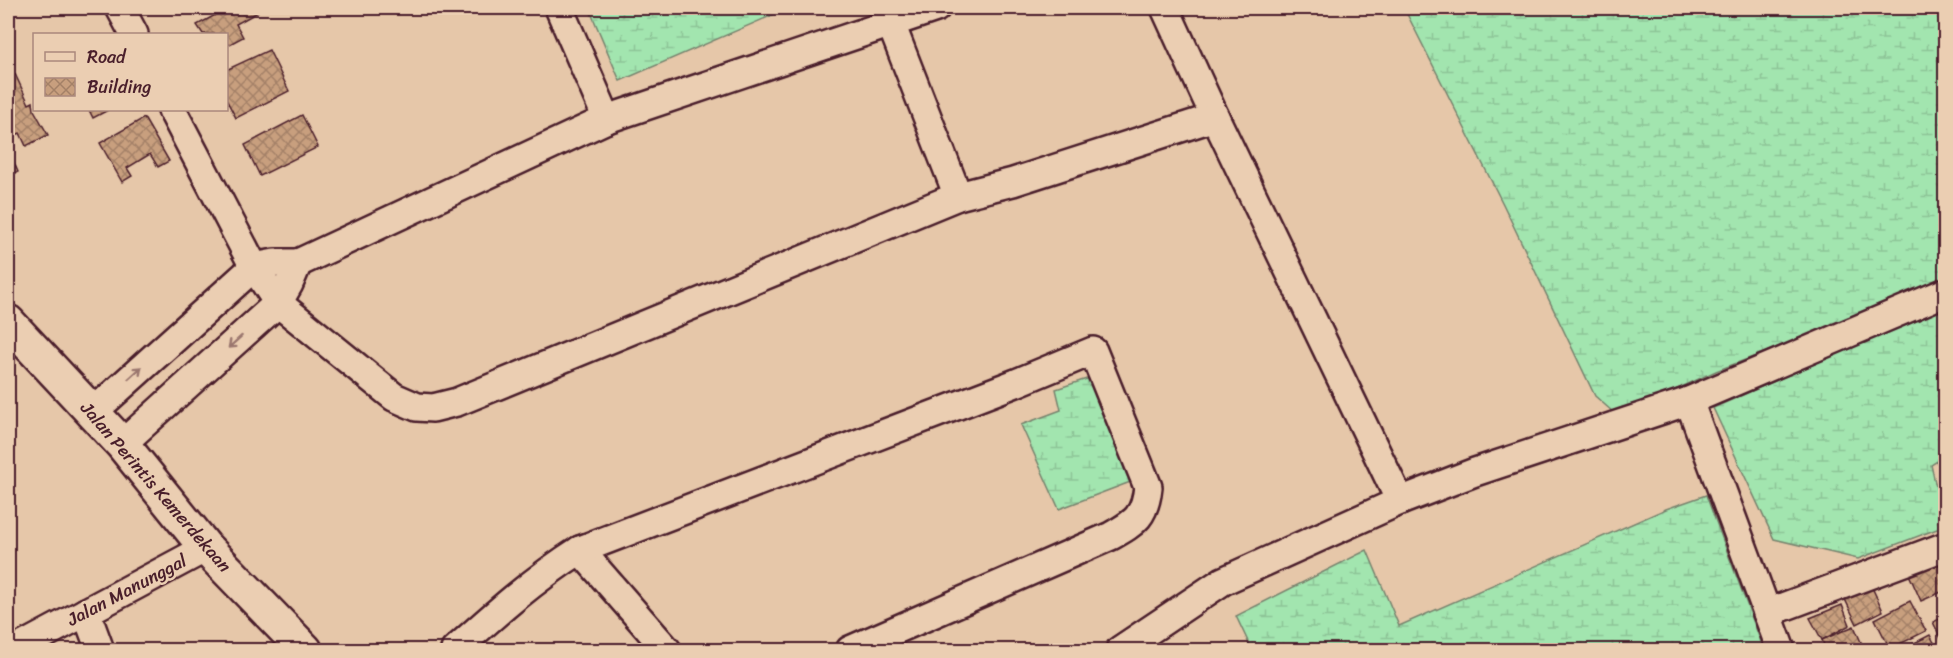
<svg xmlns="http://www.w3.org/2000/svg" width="1953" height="658" font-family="Sriracha,sans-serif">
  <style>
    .wetland { fill: url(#wetland-marsh); stroke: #76826d; stroke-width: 1.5 }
    .building { fill: url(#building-cross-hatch); stroke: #4a1f2b; stroke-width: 1.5 }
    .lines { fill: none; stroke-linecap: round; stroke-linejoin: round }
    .minor-casing { stroke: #4a1f2b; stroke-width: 32 }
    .tertiary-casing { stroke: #4a1f2b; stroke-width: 38 }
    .minor { stroke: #ebceb2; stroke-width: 27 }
    .tertiary { stroke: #ebceb2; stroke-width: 33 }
    .oneway { stroke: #9a766e }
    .labels { text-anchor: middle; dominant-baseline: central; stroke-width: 5; stroke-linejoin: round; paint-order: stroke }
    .street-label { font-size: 18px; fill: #4a1f2b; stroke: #ebceb2 }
  </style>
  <defs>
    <pattern id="wetland-marsh" width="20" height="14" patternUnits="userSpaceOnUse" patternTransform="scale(1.5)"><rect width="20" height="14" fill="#a2e5af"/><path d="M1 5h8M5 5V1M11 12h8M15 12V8" fill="none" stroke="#8dc497"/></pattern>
    <pattern id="building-cross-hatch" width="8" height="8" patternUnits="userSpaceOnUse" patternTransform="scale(1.5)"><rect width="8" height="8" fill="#c89f7e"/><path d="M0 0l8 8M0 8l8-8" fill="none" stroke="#a48167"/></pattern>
  </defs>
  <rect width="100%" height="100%" fill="#e6c7a9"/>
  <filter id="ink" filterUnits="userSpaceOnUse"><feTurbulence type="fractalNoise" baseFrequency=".0167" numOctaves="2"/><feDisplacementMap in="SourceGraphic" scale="12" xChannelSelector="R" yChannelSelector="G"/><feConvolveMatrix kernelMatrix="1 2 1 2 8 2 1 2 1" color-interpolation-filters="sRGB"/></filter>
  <g filter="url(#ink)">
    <g class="wetland">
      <polygon points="589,8 789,8 620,81"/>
      <polygon points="1404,8 1945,8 1945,280 1861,316 1716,371 1641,406 1613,412 1595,396 1503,204"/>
      <polygon points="1945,307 1945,456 1931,465 1945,526 1858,559 1774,539 1713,408"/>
      <polygon points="1096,376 1133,481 1059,509 1021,425 1061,410 1056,389"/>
      <polygon points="1706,495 1764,650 1252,650 1236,616 1367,550 1399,626 1666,509"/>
    </g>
    <g class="building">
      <polygon points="228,8 255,8 258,12 236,24 243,37 226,46 226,34 203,34 197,25"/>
      <polygon points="269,50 289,91 236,118 226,99 226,70"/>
      <polygon points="15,74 29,104 33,102 34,110 48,135 26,146 20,133 12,137 8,128 8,77"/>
      <polygon points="89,110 108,110 93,118"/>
      <polygon points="302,115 318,147 260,176 245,145"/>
      <polygon points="144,118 169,161 158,167 150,154 127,168 132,176 122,182 100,143"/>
      <polygon points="8,149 18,172 8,177"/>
      <polygon points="1946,554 1946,590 1921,601 1907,570"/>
      <polygon points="1869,581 1883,611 1857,624 1842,593"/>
      <polygon points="1910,601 1926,631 1890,649 1875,619"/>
      <polygon points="1842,605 1850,625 1822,640 1810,618"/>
      <polygon points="1946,616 1946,649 1933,622"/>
      <polygon points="1854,626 1864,649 1826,650 1822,640"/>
      <polygon points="1930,635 1938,650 1901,650"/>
    </g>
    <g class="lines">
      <g class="minor-casing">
        <g id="minor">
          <polyline points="120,8 134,34"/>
          <polyline points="559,8 607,119"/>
          <polyline points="1165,8 1215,117 1400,501"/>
          <polyline points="891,24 958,196"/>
          <polyline points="172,110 254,267 278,303 394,397 417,407 433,408 457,402 958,196 1013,182 1215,117"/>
          <polyline points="298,263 607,119 936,8"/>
          <polyline points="92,413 254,267 275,263 298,263 289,284 278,303 122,444"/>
          <polyline points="580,550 667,650"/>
          <polyline points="86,612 100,650"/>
          <polyline points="1767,613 1946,546"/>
          <polyline points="15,650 206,548"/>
          <path d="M455 650C496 613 533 580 580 550L1016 383 1093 351 1148 487C1145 516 1136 522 1111 536L850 650"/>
          <polyline points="1120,650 1223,581 1400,501 1475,472 1689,401"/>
          <polyline points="1781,650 1689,401 1946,292"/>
        </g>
      </g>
      <g class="tertiary-casing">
        <polyline id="tertiary" points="8,322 122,444 206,548 305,650"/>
      </g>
      <use href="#minor" class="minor"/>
      <use href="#tertiary" class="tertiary"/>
    </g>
    <defs><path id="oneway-shaft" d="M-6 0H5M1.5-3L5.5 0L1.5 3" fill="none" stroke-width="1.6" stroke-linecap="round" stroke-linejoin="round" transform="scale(1.5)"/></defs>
    <g class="oneway">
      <use href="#oneway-shaft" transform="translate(235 342) rotate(138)"/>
      <use href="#oneway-shaft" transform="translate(135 373) rotate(-42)"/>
    </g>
  </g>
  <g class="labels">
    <g class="street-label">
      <text transform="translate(156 487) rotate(49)">Jalan Perintis Kemerdekaan</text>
      <text transform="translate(127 590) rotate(-28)">Jalan Manunggal</text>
    </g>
  </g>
  <rect width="1953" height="658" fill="none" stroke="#ebceb2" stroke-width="30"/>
  <rect x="15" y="15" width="1923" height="628" fill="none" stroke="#4a1f2b" stroke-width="2" filter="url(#ink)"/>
  <rect x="33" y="33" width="195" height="78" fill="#ebceb2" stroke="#ab887c" stroke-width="1.5"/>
  <rect x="45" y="52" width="30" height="9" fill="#ebceb2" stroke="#ab887c" stroke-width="1.5"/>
  <text x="87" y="63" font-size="18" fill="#4a1f2b">Road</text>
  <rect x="45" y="78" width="30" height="18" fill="url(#building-cross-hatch)" stroke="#ab887c" stroke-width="1.5"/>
  <text x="87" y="93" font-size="18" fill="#4a1f2b">Building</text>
</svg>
